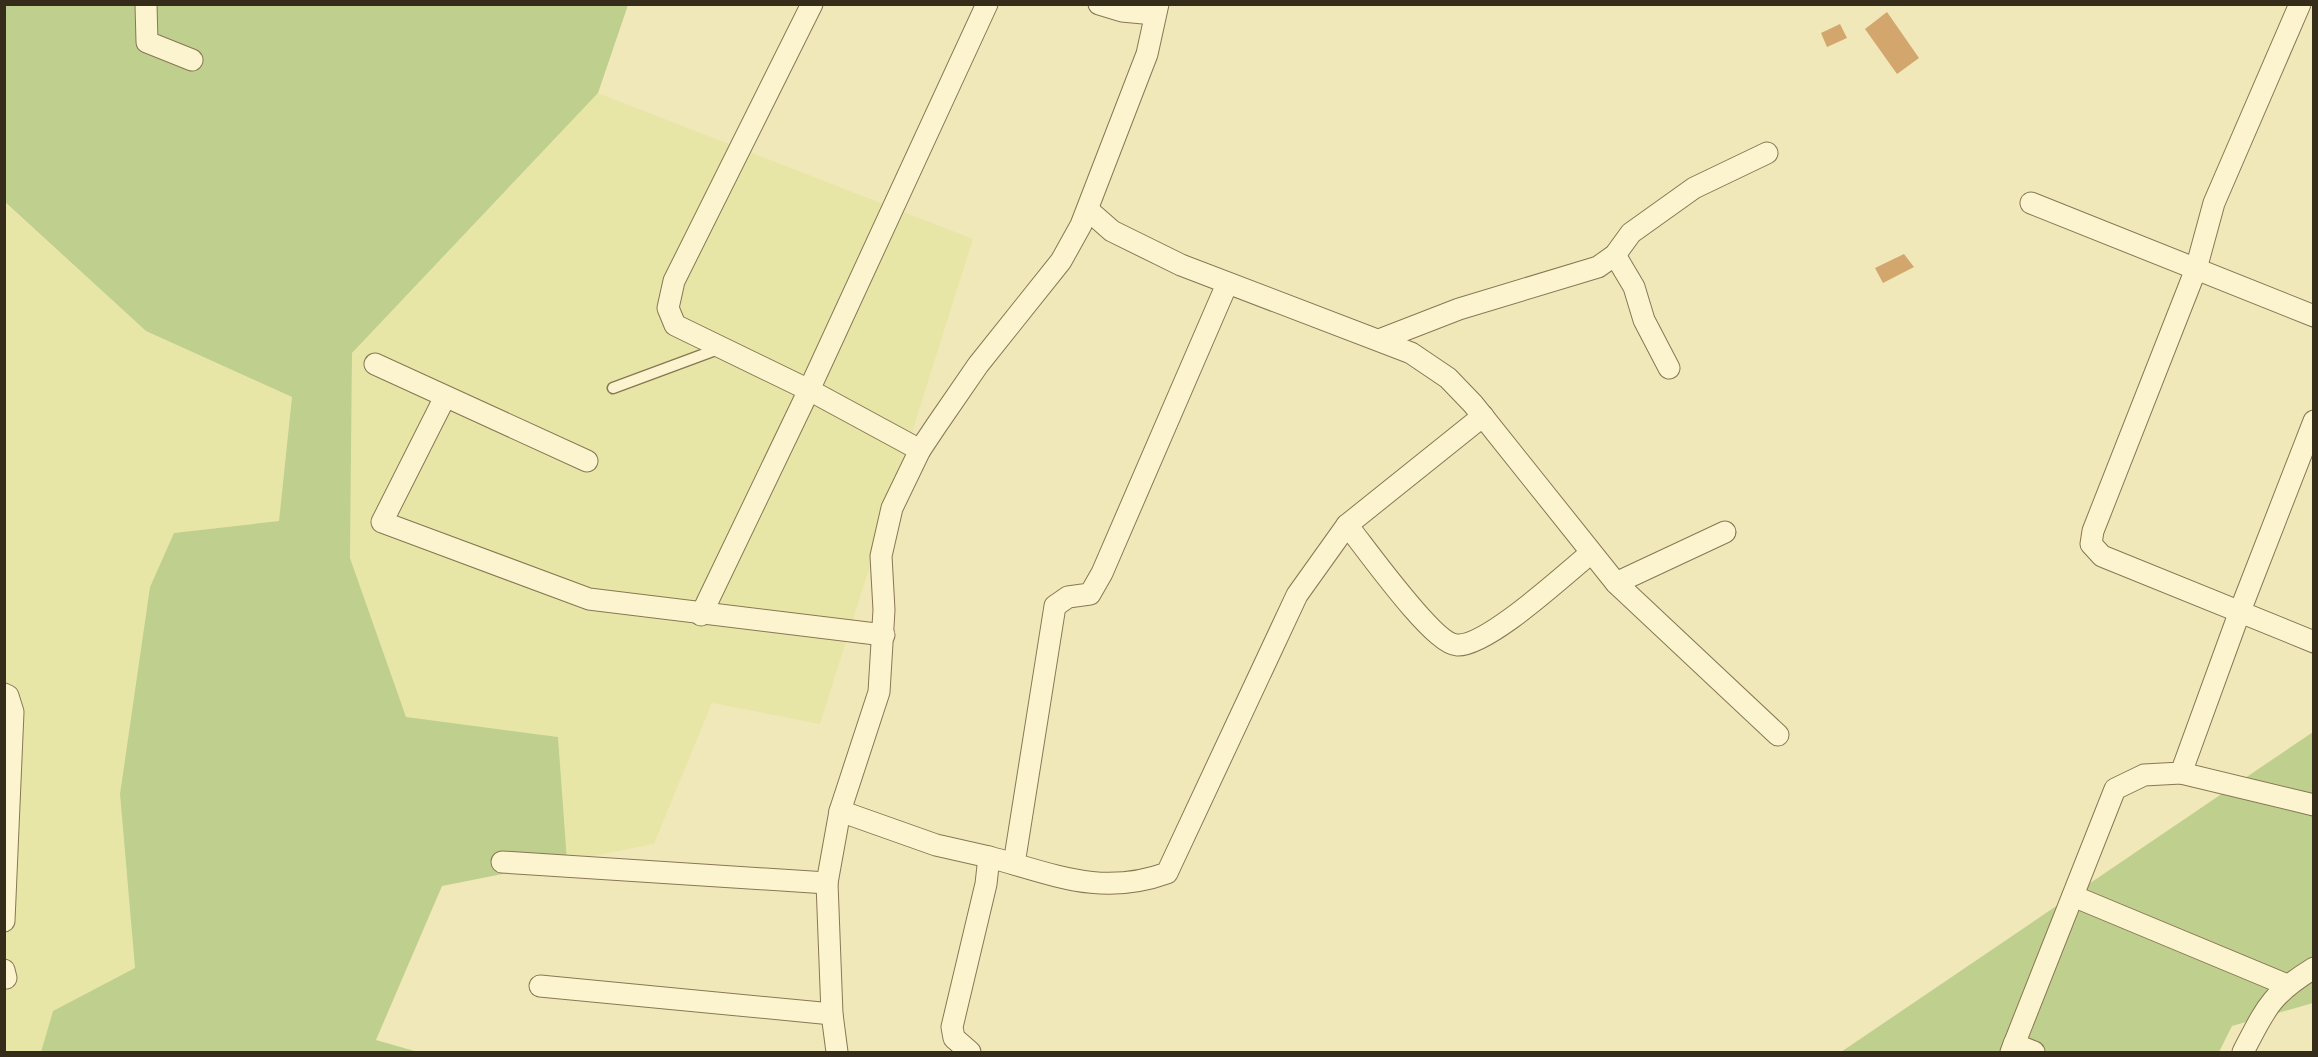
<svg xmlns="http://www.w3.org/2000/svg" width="2318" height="1057" font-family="'Roboto Serif',serif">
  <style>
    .farmland { fill: #e7e6a7 }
    .green { fill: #becf8e }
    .building { fill: #d2a66d }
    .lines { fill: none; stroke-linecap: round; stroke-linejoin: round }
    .lane-casing { stroke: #887754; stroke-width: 13 }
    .street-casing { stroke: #887754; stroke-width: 23 }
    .lane { stroke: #fbf4ce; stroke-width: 10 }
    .street { stroke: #fbf4ce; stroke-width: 21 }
  </style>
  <rect width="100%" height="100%" fill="#f1e8ba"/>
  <g class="farmland">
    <polygon points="598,93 973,239 820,724 712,703 654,844 567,861 558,737 406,718 350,558 352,353"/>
    <polygon points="4,202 146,331 292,397 279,521 174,533 150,587 120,794 135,969 53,1011 41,1052 4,1052"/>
  </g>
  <g class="green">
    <polygon points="4,5 628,5 598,93 352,353 350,558 406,717 558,737 567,861 442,886 376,1040 418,1052 41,1052 53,1011 135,968 120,794 150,587 174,533 279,521 292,397 146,331 5,202"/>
    <polygon points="2313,732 2313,1003 2232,1026 2219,1052 1841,1052"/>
  </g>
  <g class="building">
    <polygon points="1887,12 1919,58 1897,74 1865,29"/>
    <polygon points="1840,24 1847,38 1827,47 1821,33"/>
    <polygon points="1904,254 1914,267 1883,283 1875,268"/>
  </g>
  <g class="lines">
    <g class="lane-casing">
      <polyline id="lane" points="613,388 721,348"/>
    </g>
    <g class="street-casing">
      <g id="street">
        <polyline points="146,4 147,42 192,60"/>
        <polyline points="812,4 674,281 668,308 675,325 813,392 920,450"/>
        <polyline points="1099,4 1122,11 1154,14"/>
        <polyline points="2300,4 2214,203 2196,269 2093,531 2091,544 2102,556 2314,642"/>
        <polyline points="2031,203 2314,316"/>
        <polyline points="1088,210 1112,231 1181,265 1411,353 1448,378 1473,404 1616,583 1778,735"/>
        <polyline points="1615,255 1634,287 1644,320 1669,368"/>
        <polyline points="1379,340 1459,309 1598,267 1615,255 1631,233 1694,188 1767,153"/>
        <polyline points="375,364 587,461"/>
        <polyline points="445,397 382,522 589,599 884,635"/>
        <path d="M1347 525C1365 547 1433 644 1457 645 1487 647 1565 574 1591 553"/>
        <polyline points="1616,583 1725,532"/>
        <polyline points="701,615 809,390 987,4"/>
        <polyline points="4,694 8,696 13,712 4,921"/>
        <polyline points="2181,773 2314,805"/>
        <polyline points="840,811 936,845 989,857 986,884 952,1027 954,1038 970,1052"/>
        <path d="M989 857C1053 874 1101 897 1167 873L1297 595 1347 525 1483 416"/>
        <polyline points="502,862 827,883"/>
        <polyline points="1014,864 1055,606 1068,597 1090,594 1102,573 1227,284"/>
        <polyline points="2073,896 2287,985"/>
        <polyline points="4,970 6,978"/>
        <polyline points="540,986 832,1014"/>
        <polyline points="2014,1044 2034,1052"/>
        <polyline points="837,1052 832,1014 827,883 840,811 879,692 884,610 881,556 892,508 920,450 936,426 978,365 1061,261 1081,225 1147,54 1158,4"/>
        <polyline points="2011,1052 2115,789 2144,775 2181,773 2240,611 2314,421"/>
        <path d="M2243 1052C2266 1008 2270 995 2314 968"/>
      </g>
    </g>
    <use href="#lane" class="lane"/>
    <use href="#street" class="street"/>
  </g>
  <rect width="2318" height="1057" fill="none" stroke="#362c1a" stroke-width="12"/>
</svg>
